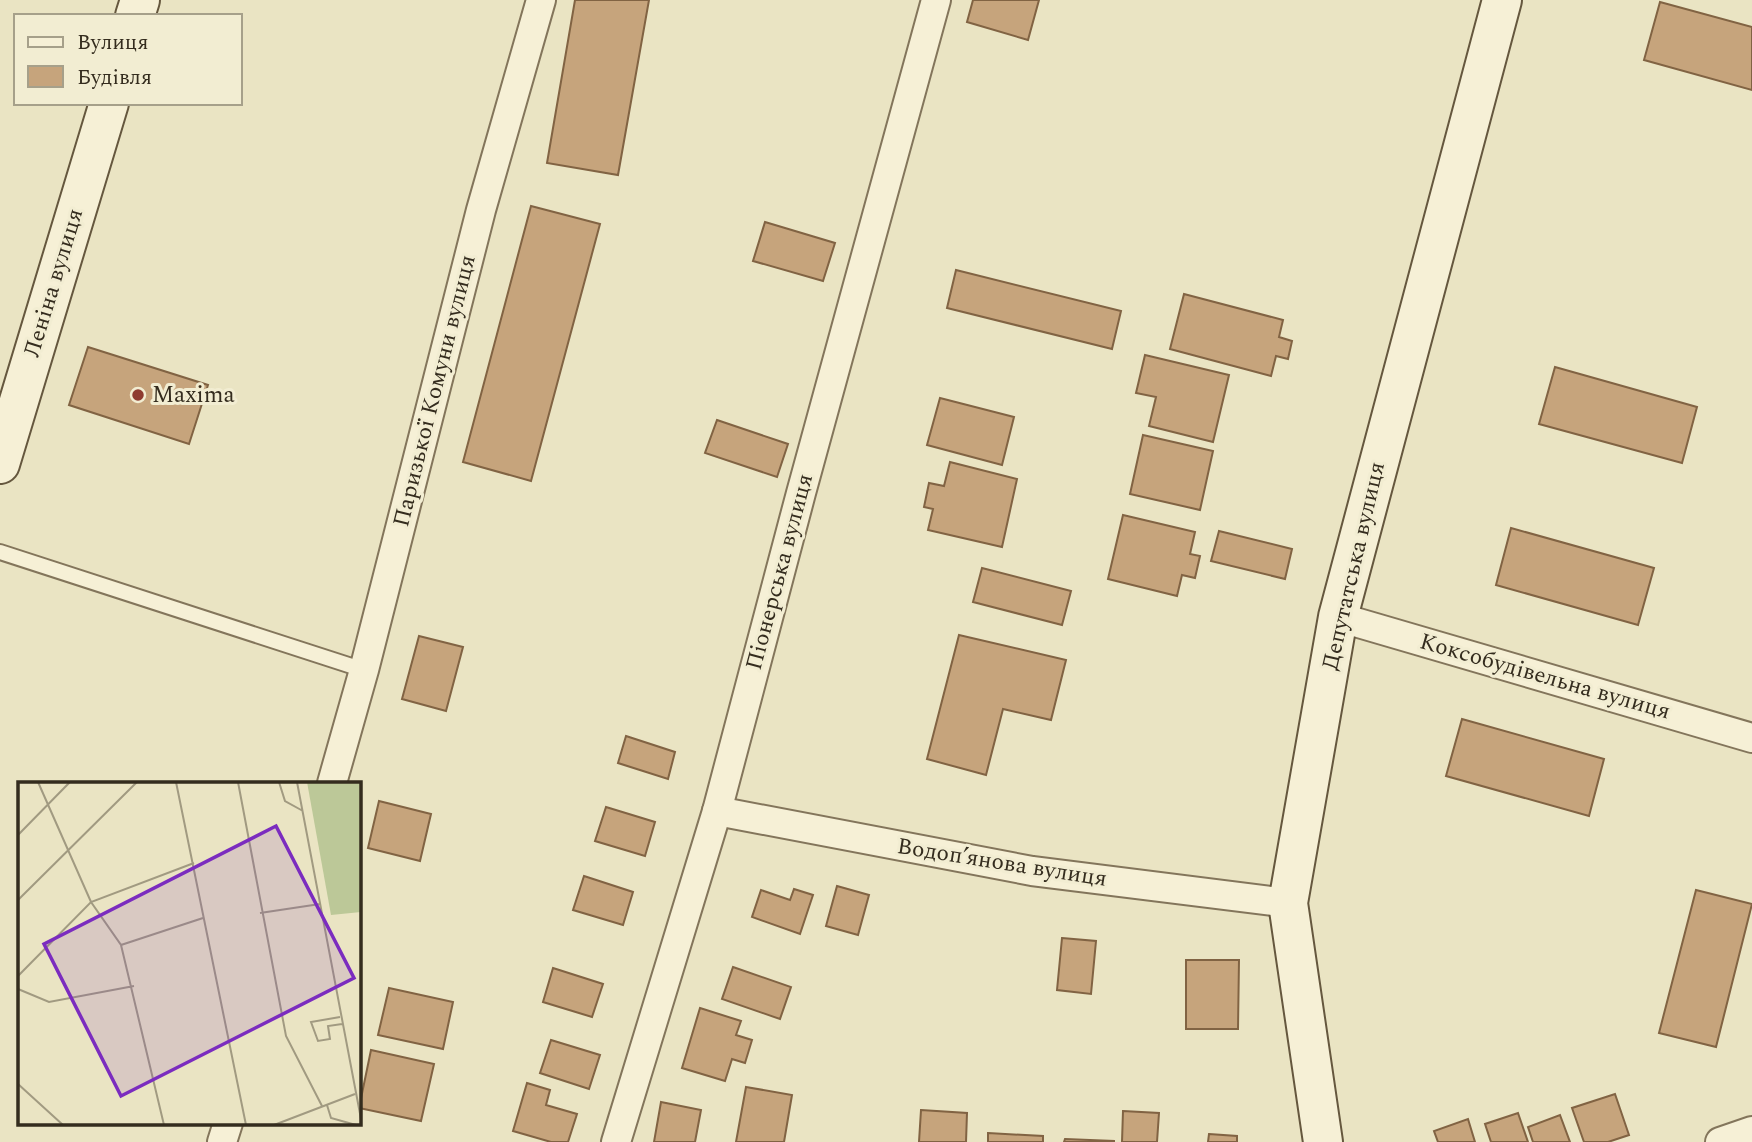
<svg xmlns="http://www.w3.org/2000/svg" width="1752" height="1142" font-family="Spectral,serif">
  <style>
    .building { fill: #c6a47c; stroke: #816343; stroke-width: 2 }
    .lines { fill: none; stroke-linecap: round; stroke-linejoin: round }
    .lane-casing { stroke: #83755b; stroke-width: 18 }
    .street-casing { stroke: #83755b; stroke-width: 32 }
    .secondary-casing { stroke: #65573e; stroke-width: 42 }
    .lane { stroke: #f6f0d6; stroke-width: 14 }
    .street { stroke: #f6f0d6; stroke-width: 28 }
    .secondary { stroke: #f6f0d6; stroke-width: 38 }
    .poi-dot { fill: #8e3b30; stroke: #f2edd2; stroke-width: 2.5 }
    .labels { text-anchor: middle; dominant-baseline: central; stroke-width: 6; stroke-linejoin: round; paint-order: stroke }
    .street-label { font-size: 23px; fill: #342c1e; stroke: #f2edd2 }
    .poi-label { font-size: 23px; fill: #342c1e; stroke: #f2edd2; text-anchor: start }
    .inset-road { fill: none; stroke: #a19a81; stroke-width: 2 }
    .view { fill: #7b2cbf; fill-opacity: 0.15; stroke: #7b2cbf; stroke-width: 3.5 }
    .inset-edge { fill: none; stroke: #342c1e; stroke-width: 3.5 }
  </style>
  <rect width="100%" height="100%" fill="#eae4c3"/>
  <g class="building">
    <polygon points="575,0 649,0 618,175 547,163"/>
    <polygon points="973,0 1039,0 1028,40 967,22"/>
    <polygon points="1660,2 1752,27 1752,90 1644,60"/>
    <polygon points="531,206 600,224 531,481 463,462"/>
    <polygon points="765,222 835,243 823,281 753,261"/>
    <polygon points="956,270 1121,311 1112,349 947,308"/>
    <polygon points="1184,294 1283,320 1279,337 1292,341 1288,359 1276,356 1271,376 1170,349"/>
    <polygon points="88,347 208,385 189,444 69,405"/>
    <polygon points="1145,355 1229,375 1213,442 1149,426 1156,397 1136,393"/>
    <polygon points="1555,367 1697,407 1682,463 1539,424"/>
    <polygon points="940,398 1014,417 1002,465 927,445"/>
    <polygon points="717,420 788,444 777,477 705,453"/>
    <polygon points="1143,435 1213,451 1200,510 1130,494"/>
    <polygon points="950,462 1017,479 1002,547 928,530 933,509 924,507 929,483 944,486"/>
    <polygon points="1123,515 1195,532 1190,554 1200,556 1195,578 1182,575 1177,596 1108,579"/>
    <polygon points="1511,528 1654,568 1638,625 1496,585"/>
    <polygon points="1219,531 1292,549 1285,579 1211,561"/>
    <polygon points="982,568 1071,591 1062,625 973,602"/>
    <polygon points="959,635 1066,660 1051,720 1003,709 986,775 927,759"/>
    <polygon points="419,636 463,647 446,711 402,699"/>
    <polygon points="1462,719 1604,759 1589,816 1446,776"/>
    <polygon points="626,736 675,752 668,779 618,763"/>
    <polygon points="379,801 431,814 420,861 368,848"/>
    <polygon points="606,807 655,822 645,856 595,841"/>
    <polygon points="584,876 633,892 623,925 573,910"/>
    <polygon points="837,886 869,895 858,935 826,926"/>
    <polygon points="794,889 813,895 800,934 752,917 761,890 790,900"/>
    <polygon points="1696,890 1752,904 1716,1047 1659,1033"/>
    <polygon points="1062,938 1096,941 1091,994 1057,990"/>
    <polygon points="1186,960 1239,960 1238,1029 1186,1029"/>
    <polygon points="733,967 791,987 780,1019 722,999"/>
    <polygon points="553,968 603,984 592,1017 543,1002"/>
    <polygon points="389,988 453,1002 443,1049 378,1035"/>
    <polygon points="700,1008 741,1021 736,1035 752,1040 745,1063 732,1059 725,1081 682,1068"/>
    <polygon points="551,1040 600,1055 589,1089 540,1073"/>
    <polygon points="371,1050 434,1064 421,1121 359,1108"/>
    <polygon points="527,1083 550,1090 546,1105 577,1114 568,1142 551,1142 513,1131"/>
    <polygon points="746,1087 792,1095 784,1142 736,1142"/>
    <polygon points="1615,1094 1629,1135 1608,1142 1584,1142 1572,1108"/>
    <polygon points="661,1102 701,1110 695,1142 654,1142"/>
    <polygon points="921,1110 967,1113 966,1142 919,1142"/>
    <polygon points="1123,1111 1159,1113 1157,1142 1122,1142"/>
    <polygon points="1518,1113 1528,1142 1491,1142 1485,1124"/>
    <polygon points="1560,1115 1570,1142 1533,1142 1528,1127"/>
    <polygon points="1468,1119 1475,1142 1438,1142 1434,1131"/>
    <polygon points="988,1133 1043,1136 1043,1142 988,1142"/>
    <polygon points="1209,1134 1237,1136 1237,1142 1208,1142"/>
    <polygon points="1065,1139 1115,1141 1064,1142"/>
  </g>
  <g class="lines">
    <g class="lane-casing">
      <polyline id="lane" points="0,552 364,670"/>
    </g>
    <g class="street-casing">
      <g id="street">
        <polyline points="1338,617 1752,738"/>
        <polyline points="332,783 364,670 481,210 541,0"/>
        <polyline points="717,811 1032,871 1288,903"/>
        <polyline points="222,1142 228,1123"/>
        <polyline points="616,1142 717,811 801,493 936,0"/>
        <polyline points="1720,1142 1752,1131"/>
      </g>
    </g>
    <g class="secondary-casing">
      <g id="secondary">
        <polyline points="135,16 140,0"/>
        <polyline points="0,464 109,103"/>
        <polyline points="1323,1142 1288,903 1338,617 1502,0"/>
      </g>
    </g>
    <use href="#lane" class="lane"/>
    <use href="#street" class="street"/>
    <use href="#secondary" class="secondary"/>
  </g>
  <circle class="poi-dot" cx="138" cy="395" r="7"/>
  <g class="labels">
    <g class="street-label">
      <text transform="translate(54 283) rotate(-73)">Леніна вулиця</text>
      <text transform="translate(435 391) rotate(-76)">Паризької Комуни вулиця</text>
      <text transform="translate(1354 566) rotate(-77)">Депутатська вулиця</text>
      <text transform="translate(780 572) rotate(-75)">Піонерська вулиця</text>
      <text transform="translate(1545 677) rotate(16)">Коксобудівельна вулиця</text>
      <text transform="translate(1002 863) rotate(9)">Водоп’янова вулиця</text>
    </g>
    <g class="poi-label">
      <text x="152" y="395">Maxima</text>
    </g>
  </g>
  <g transform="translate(18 782)">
    <rect width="343" height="343" fill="#eae4c3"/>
    <path d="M289 0H343V130L313 133Z" fill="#bcc898"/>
    <path class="inset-road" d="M20 0 73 120 103 163 146 343M158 0 228 343M220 0 268 254 304 324M261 0 267 19 285 29M279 0 343 337M0 53 52 0M0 118 119 0M242 131 302 122M103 163 185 136M0 194 73 120 176 81M0 207 31 220 116 204M322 235 293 240 300 259 312 257 310 244 324 242M0 302 45 343M309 323 313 336 338 343M256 343 337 312"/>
    <path class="view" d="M258 44 336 196 103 314 26 162Z"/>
    <rect width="343" height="343" class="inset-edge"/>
  </g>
  <rect x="14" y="14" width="228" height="91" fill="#f2edd2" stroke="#a6a08a" stroke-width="2"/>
  <rect x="28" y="37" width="35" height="10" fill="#f6f0d6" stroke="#a6a08a" stroke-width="2"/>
  <text x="77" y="49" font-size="21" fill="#342c1e">Вулиця</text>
  <rect x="28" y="66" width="35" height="21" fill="#c6a47c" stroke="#a6a08a" stroke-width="2"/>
  <text x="77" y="84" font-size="21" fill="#342c1e">Будівля</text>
</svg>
